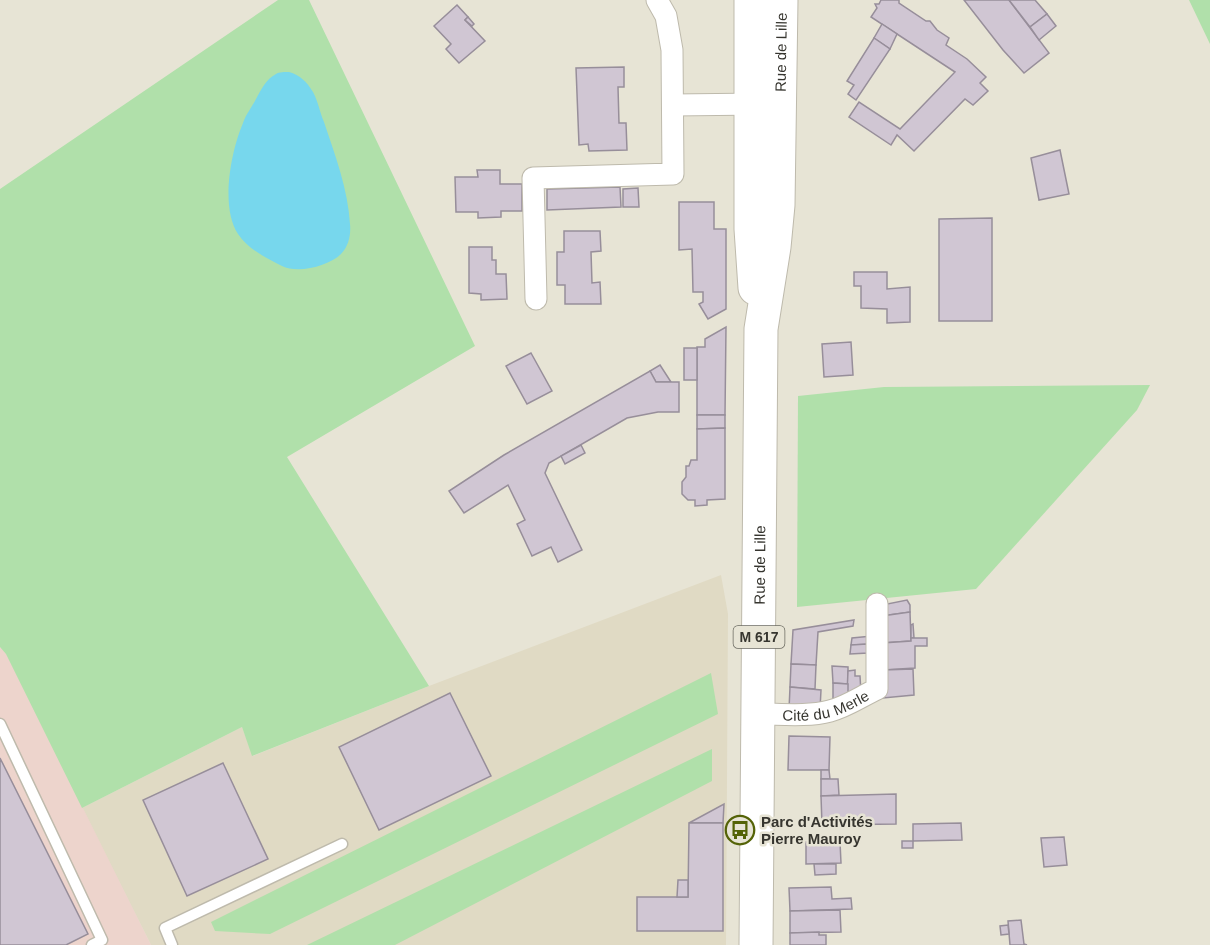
<svg xmlns="http://www.w3.org/2000/svg" width="1210" height="945" font-family="Arial,sans-serif">
  <style>
    .built { fill: #e0dac4 }
    .industrial { fill: #edd4cc }
    .green { fill: #b0e0aa }
    .water { fill: #77d7ed }
    .building { fill: #d0c6d3; stroke: #978e9a; stroke-width: 1.5 }
    .lines { fill: none; stroke-linecap: round; stroke-linejoin: round }
    .lane-casing { stroke: #bebaac; stroke-width: 13 }
    .street-casing { stroke: #bebaac; stroke-width: 23 }
    .primary-casing { stroke: #bebaac; stroke-width: 35 }
    .lane { stroke: #fff; stroke-width: 10 }
    .street { stroke: #fff; stroke-width: 21 }
    .primary { stroke: #fff; stroke-width: 33 }
    .labels { text-anchor: middle; dominant-baseline: central; stroke-width: 5; stroke-linejoin: round; paint-order: stroke }
    .shield { fill: #e7e4d5; stroke: #6b6a61; stroke-width: 1.5 }
    .shield-label { font-size: 14px; font-weight: bold; fill: #36352f }
    .street-label { font-size: 15px; fill: #36352f; stroke: #e7e4d5 }
    .poi-label { font-size: 15px; font-weight: bold; fill: #36352f; stroke: #e7e4d5; text-anchor: start }
  </style>
  <rect width="100%" height="100%" fill="#e7e4d5"/>
  <polygon class="built" points="721,575 728,614 726,945 151,945 82,808 242,727 253,756 429,686"/>
  <polygon class="industrial" points="0,647 6,653 151,945 0,945"/>
  <g class="green">
    <polygon points="278,0 309,0 475,346 287,457 429,686 252,756 242,727 82,808 6,654 0,647 0,189"/>
    <polygon points="1189,0 1210,0 1210,44"/>
    <polygon points="1150,385 1137,410 976,589 797,607 798,396 884,387"/>
    <polygon points="711,673 718,714 270,934 215,931 211,922"/>
    <polygon points="712,749 712,781 395,945 307,945"/>
  </g>
  <path class="water" d="M289 72C300 75 307 82 313 92 318 101 320 113 324 122 335 155 348 189 350 224 351 234 349 246 341 254 329 266 298 274 282 266 266 258 248 249 238 234 220 207 231 151 243 123 246 114 252 107 256 99 261 90 266 79 276 74 279 72 285 72 289 72Z"/>
  <g class="building">
    <polygon points="881,0 899,0 899,3 926,21 930,21 937,30 949,38 946,45 967,59 986,77 980,83 988,91 973,105 965,99 914,151 897,135 891,145 849,117 859,102 900,129 955,72 871,17 877,8 875,4 879,4"/>
    <polygon points="964,0 1009,0 1049,53 1024,73 1003,50"/>
    <polygon points="1009,0 1035,0 1047,14 1030,27"/>
    <polygon points="457,5 468,17 465,20 485,41 459,63 446,49 451,44 434,26"/>
    <polygon points="1047,14 1056,26 1039,40 1030,27"/>
    <polygon points="468,17 474,24 472,26 465,20"/>
    <polygon points="882,24 897,34 890,49 874,38"/>
    <polygon points="874,38 890,49 856,100 848,94 854,85 847,81"/>
    <polygon points="624,67 624,87 618,87 619,123 626,123 627,150 589,151 588,144 579,145 576,68"/>
    <polygon points="1060,150 1069,194 1039,200 1031,158"/>
    <polygon points="477,170 500,170 500,184 522,184 522,211 501,211 501,217 478,218 478,212 456,212 455,177 478,177"/>
    <polygon points="620,187 621,207 547,210 547,189"/>
    <polygon points="638,188 639,207 623,207 623,189"/>
    <polygon points="679,202 714,202 714,229 726,229 726,309 708,319 699,304 703,302 703,292 693,292 692,249 679,250"/>
    <polygon points="992,218 992,321 939,321 939,219"/>
    <polygon points="564,231 600,231 601,251 591,252 592,283 600,282 601,304 565,304 565,285 557,285 557,252 564,252"/>
    <polygon points="469,247 492,247 492,260 496,260 496,274 506,274 507,299 481,300 481,294 469,293"/>
    <polygon points="854,272 887,272 887,289 910,287 910,322 887,323 887,309 861,308 861,286 854,286"/>
    <polygon points="726,327 725,415 697,415 697,347 705,347 705,339"/>
    <polygon points="851,342 853,375 824,377 822,344"/>
    <rect x="684" y="348" width="13" height="32"/>
    <polygon points="531,353 552,391 527,404 506,366"/>
    <polygon points="660,365 671,382 656,382 650,371"/>
    <polygon points="650,371 656,382 679,382 679,412 658,412 627,418 549,463 545,473 582,550 558,562 551,547 532,556 517,524 525,520 508,485 464,513 449,491 504,455"/>
    <polygon points="697,415 725,415 725,428 697,429"/>
    <polygon points="725,428 725,499 707,500 707,505 695,506 695,500 688,500 682,494 682,482 686,477 686,466 689,466 691,460 697,460 697,429"/>
    <polygon points="581,445 585,453 565,464 561,456"/>
    <polygon points="907,600 910,605 910,612 882,616 882,605"/>
    <polygon points="910,612 911,641 882,643 882,616"/>
    <polygon points="854,620 853,626 818,632 816,665 791,664 793,630"/>
    <polygon points="913,624 914,638 911,638 911,625"/>
    <polygon points="872,636 873,644 851,645 852,638"/>
    <polygon points="911,638 927,638 927,646 915,646 915,668 883,670 882,643 911,641"/>
    <polygon points="867,644 868,653 850,654 851,645"/>
    <polygon points="791,664 816,665 815,689 790,687"/>
    <polygon points="832,666 848,667 848,684 833,683"/>
    <polygon points="913,669 914,695 883,698 883,670"/>
    <polygon points="855,670 855,676 860,676 861,693 847,694 848,671"/>
    <polygon points="833,683 848,684 848,699 833,704"/>
    <polygon points="790,687 821,690 820,709 789,710"/>
    <polygon points="450,693 491,776 379,830 339,747"/>
    <polygon points="789,736 830,737 829,770 788,770"/>
    <polygon points="0,758 88,934 66,945 0,945"/>
    <polygon points="223,763 268,859 187,896 143,800"/>
    <polygon points="821,770 829,770 830,779 821,779"/>
    <polygon points="821,779 838,779 839,795 821,796"/>
    <polygon points="896,794 896,824 822,825 821,796"/>
    <polygon points="724,804 723,823 689,823"/>
    <polygon points="689,823 723,823 723,931 637,931 637,897 688,897"/>
    <polygon points="961,823 962,840 913,841 913,824"/>
    <polygon points="1064,837 1067,865 1044,867 1041,838"/>
    <rect x="902" y="841" width="11" height="7"/>
    <polygon points="806,842 840,842 841,863 806,864"/>
    <polygon points="814,864 836,864 836,874 815,875"/>
    <polygon points="678,880 688,880 688,897 677,897"/>
    <polygon points="831,887 832,899 851,898 852,909 790,911 789,888"/>
    <polygon points="840,910 841,932 790,933 790,911"/>
    <polygon points="1021,920 1024,944 1027,945 1010,945 1008,921"/>
    <polygon points="1008,925 1009,934 1001,935 1000,926"/>
    <polygon points="819,932 819,935 826,935 826,945 790,945 790,933"/>
  </g>
  <g class="lines">
    <g class="lane-casing">
      <g id="lane">
        <polyline points="0,724 102,940 92,945"/>
        <polyline points="172,945 165,928 342,844"/>
      </g>
    </g>
    <g class="street-casing">
      <g id="street">
        <polyline points="673,105 761,104"/>
        <polyline points="536,299 533,178 673,174 672,50 666,16 657,0"/>
        <path id="s1" d="M758 714C781 714 807 717 830 711 846 707 862 696 877 689V604"/>
      </g>
    </g>
    <g class="primary-casing">
      <g id="primary">
        <polyline points="751,0 751,229 755,288"/>
        <path id="s2" d="M756 945 761 329 774 247 778 205 781 0"/>
      </g>
    </g>
    <use href="#lane" class="lane"/>
    <use href="#street" class="street"/>
    <use href="#primary" class="primary"/>
  </g>
  <defs>
    <g id="bus-ring" transform="scale(1.5)"><circle r="9.5" fill="#e7e4d5" stroke="#546307" stroke-width="1.5"/><path d="M-5-6H5V4H4V6H2V4H-2V6H-4V4H-5ZM-3.5-4V0h7V-4ZM-3.5 1.2v1.5H-2V1.2ZM2 1.2v1.5H3.5V1.2Z" fill="#546307"/></g>
  </defs>
  <g fill-rule="evenodd">
    <use href="#bus-ring" x="740" y="830"/>
  </g>
  <g class="labels">
    <rect class="shield" x="733.5" y="626" width="51" height="22" rx="4.5"/>
    <g class="shield-label">
      <text x="759" y="637">M 617</text>
    </g>
    <g class="street-label">
      <text stroke="none"><textPath href="#s2" startOffset="894">Rue de Lille</textPath></text>
      <text stroke="none"><textPath href="#s2" startOffset="380">Rue de Lille</textPath></text>
      <text stroke="none"><textPath href="#s1" startOffset="69">Cité du Merle</textPath></text>
    </g>
    <g class="poi-label">
      <text x="761" y="821">Parc d'Activités<tspan x="761" dy="17">Pierre Mauroy</tspan></text>
    </g>
  </g>
</svg>
